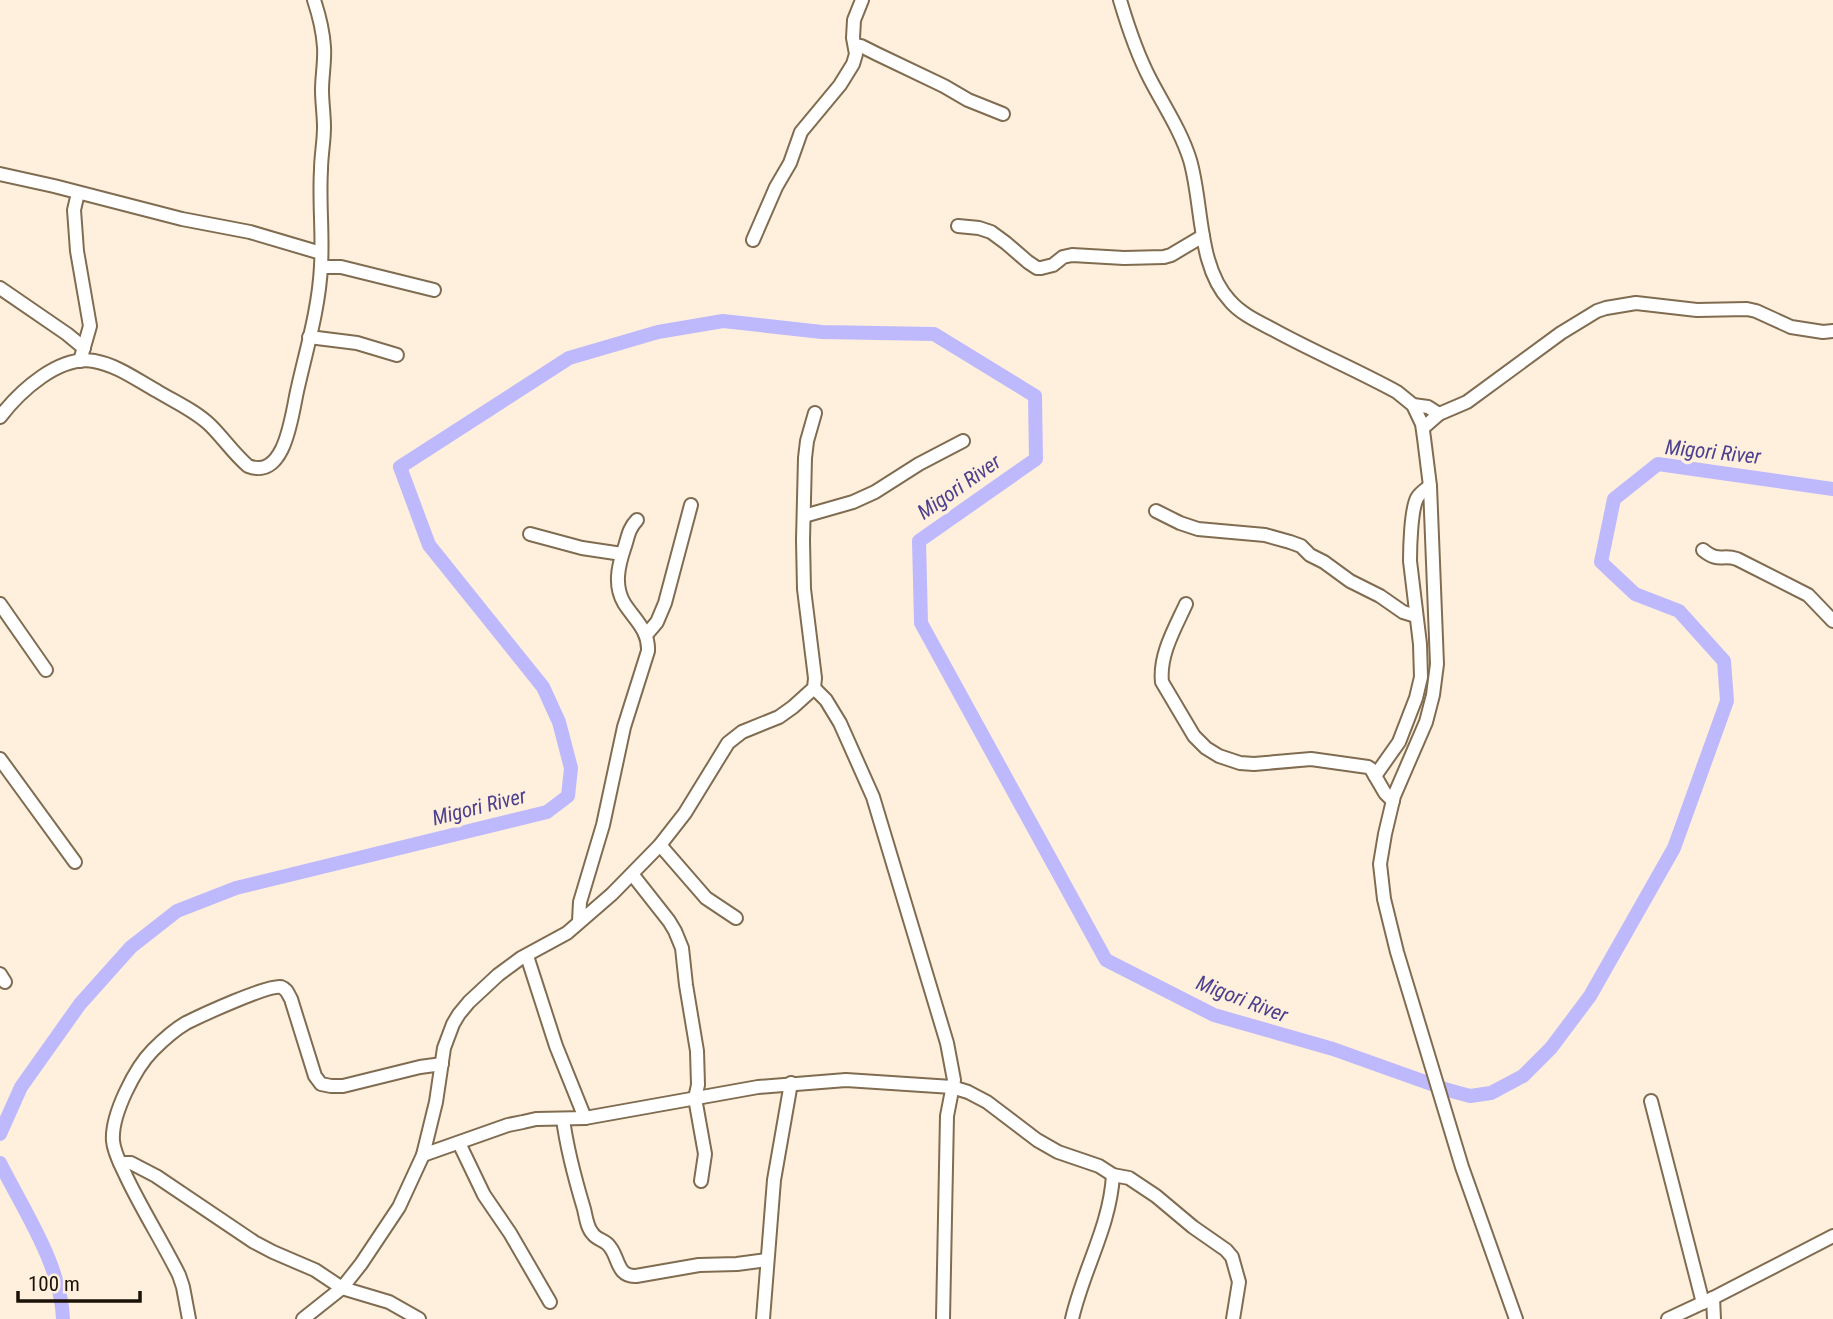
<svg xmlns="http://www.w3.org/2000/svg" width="1833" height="1319" font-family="'Roboto Condensed',sans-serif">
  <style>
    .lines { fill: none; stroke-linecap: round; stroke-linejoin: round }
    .river { stroke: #beb9fd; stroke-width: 14 }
    .minor-casing { stroke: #806c50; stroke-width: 16 }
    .minor { stroke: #fff; stroke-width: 12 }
    .labels { text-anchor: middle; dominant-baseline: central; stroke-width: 7; stroke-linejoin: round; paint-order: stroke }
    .water-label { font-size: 21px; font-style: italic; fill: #4d408f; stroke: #fef0dd }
  </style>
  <rect width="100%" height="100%" fill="#fef0dd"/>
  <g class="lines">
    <g class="river">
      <polyline points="0,1134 21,1087 80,1004 131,947 177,911 236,888 547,812 568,796 571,768 559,722 543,687 429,545 400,467 569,358 658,332 723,321 822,332 934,334 1035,396 1036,459 919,541 921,623 1106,960 1214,1015 1333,1049 1448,1090 1470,1096 1491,1093 1523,1076 1551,1048 1590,996 1674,848 1727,701 1724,661 1679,611 1635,594 1601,562 1614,499 1658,464 1833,489"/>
      <path d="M0 1163C24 1211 61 1265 63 1319"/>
    </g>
    <g class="minor-casing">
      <g id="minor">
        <path d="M1120 0C1128 27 1137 54 1150 79 1164 106 1181 131 1190 160 1203 204 1197 266 1230 301 1241 314 1259 322 1274 330 1314 352 1357 370 1397 392L1413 405 1422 424 1424 438 1430 486 1437 664 1433 695 1426 722 1394 796 1385 834 1380 864 1384 899 1397 952 1462 1167 1516 1319"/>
        <polyline points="855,46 861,46 877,54 944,86 968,100 1003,114"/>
        <polyline points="0,174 54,186 182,219 250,232 321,253"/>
        <polyline points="78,193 74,210 77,251 90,326 80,361"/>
        <polyline points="958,226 979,228 991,232 1006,243 1028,262 1037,268 1041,268 1053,265 1063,257 1072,255 1124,258 1164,257 1171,255 1203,236"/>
        <polyline points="753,240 776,187 790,163 801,132 840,85 853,64 856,54 853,38 854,20 862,0"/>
        <polyline points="321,267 341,267 434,290"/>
        <polyline points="0,288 67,334 84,348"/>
        <polyline points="309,337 357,343 397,355"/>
        <polyline points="1413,405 1428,407 1439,414"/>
        <path d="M0 417C20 391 59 355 94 361 117 365 137 380 157 391 175 402 196 411 211 426 224 439 234 454 248 466 287 481 292 410 298 387 307 347 319 308 321 266 323 234 319 202 321 170 321 156 324 142 324 127 324 115 322 102 322 90 322 76 325 61 324 47 323 31 319 15 314 0"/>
        <polyline points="1423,428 1439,414 1467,402 1561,333 1597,311 1606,308 1636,303 1697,310 1747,309 1756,311 1791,327 1823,332 1833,331"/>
        <polyline points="1156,511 1180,523 1198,529 1265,535 1290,542 1301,546 1310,555 1324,562 1350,581 1380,596 1403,612 1416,616"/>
        <polyline points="804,516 853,502 875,492 919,464 963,441"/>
        <polyline points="530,534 582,548 622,554"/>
        <path d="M1703 550C1719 563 1722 554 1737 559L1808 595 1833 621"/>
        <polyline points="0,604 46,670"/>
        <path d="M1186 604C1175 628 1159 655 1162 682L1194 736 1206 748 1219 756 1240 763 1254 764 1311 759 1368 767 1371 769 1385 793 1393 801"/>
        <polyline points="646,635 657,622 665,603 691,505"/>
        <polyline points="814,688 826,700 840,723 873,797 947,1043 954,1080 947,1116 943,1319"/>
        <polyline points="0,759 75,862"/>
        <path d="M1375 776 1399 742 1416 698 1421 677 1420 644 1410 561C1410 547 1411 510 1417 498 1420 493 1426 489 1430 486"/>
        <polyline points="660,845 706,898 736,918"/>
        <polyline points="632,874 669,921 675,931 682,948 686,985 697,1051 698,1085 695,1098 705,1154 701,1181"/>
        <path d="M579 921 580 902 603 825 624 727 648 651C649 630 634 619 624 603 614 586 618 567 624 549 628 538 628 529 637 520"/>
        <polyline points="527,956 556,1046 585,1118"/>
        <polyline points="0,974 5,982"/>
        <polyline points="1651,1101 1703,1303"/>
        <path d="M563 1119C567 1150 575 1179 584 1209 586 1217 587 1228 593 1234 597 1240 606 1240 610 1247 619 1258 617 1277 636 1276L699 1265 737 1264 767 1260"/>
        <polyline points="459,1143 484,1195 510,1233 550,1302"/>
        <polyline points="423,1155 508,1125 523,1122 536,1119 585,1118 758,1087 846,1080 952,1087 968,1092 987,1102 1037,1140 1058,1152 1099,1166 1113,1175 1129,1178 1156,1196 1193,1227 1226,1250 1232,1257 1239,1282 1233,1319"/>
        <polyline points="120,1163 131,1163 156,1176 254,1242 273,1252 315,1270 342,1288 389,1302 419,1319"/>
        <polyline points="1713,1298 1714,1319"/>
        <path d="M189 1319 183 1287 179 1275C162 1241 142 1210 126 1176 121 1165 114 1153 113 1141 111 1115 135 1068 153 1050 163 1040 174 1030 186 1023 200 1016 269 984 281 987 287 989 288 994 291 999L315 1076 321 1084 331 1086H343L420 1067 442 1064"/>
        <polyline points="303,1319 342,1288 361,1264 399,1207 423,1155 436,1102 444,1048 453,1024 459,1014 469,1002 498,975 521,958 567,933 612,894 660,845 685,813 728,743 742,732 779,717 793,707 814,688 815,678 804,589 803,540 805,458 807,441 815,413"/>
        <polyline points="763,1319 774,1180 791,1083"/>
        <path d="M1072 1319C1083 1270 1110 1227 1113 1175"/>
        <polyline points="1668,1319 1713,1298 1833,1236"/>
      </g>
    </g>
    <use href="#minor" class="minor"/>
  </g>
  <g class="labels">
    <g class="water-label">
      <text transform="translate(1713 452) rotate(6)">Migori River</text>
      <text transform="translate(959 487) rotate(-35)">Migori River</text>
      <text transform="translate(479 807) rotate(-14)">Migori River</text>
      <text transform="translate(1242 999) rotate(21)">Migori River</text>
    </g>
  </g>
  <path d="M18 1291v10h122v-10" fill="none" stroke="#1a1207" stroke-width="3.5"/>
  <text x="28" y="1291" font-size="21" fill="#1a1207" stroke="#fef0dd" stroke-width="5" paint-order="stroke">100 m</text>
</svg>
